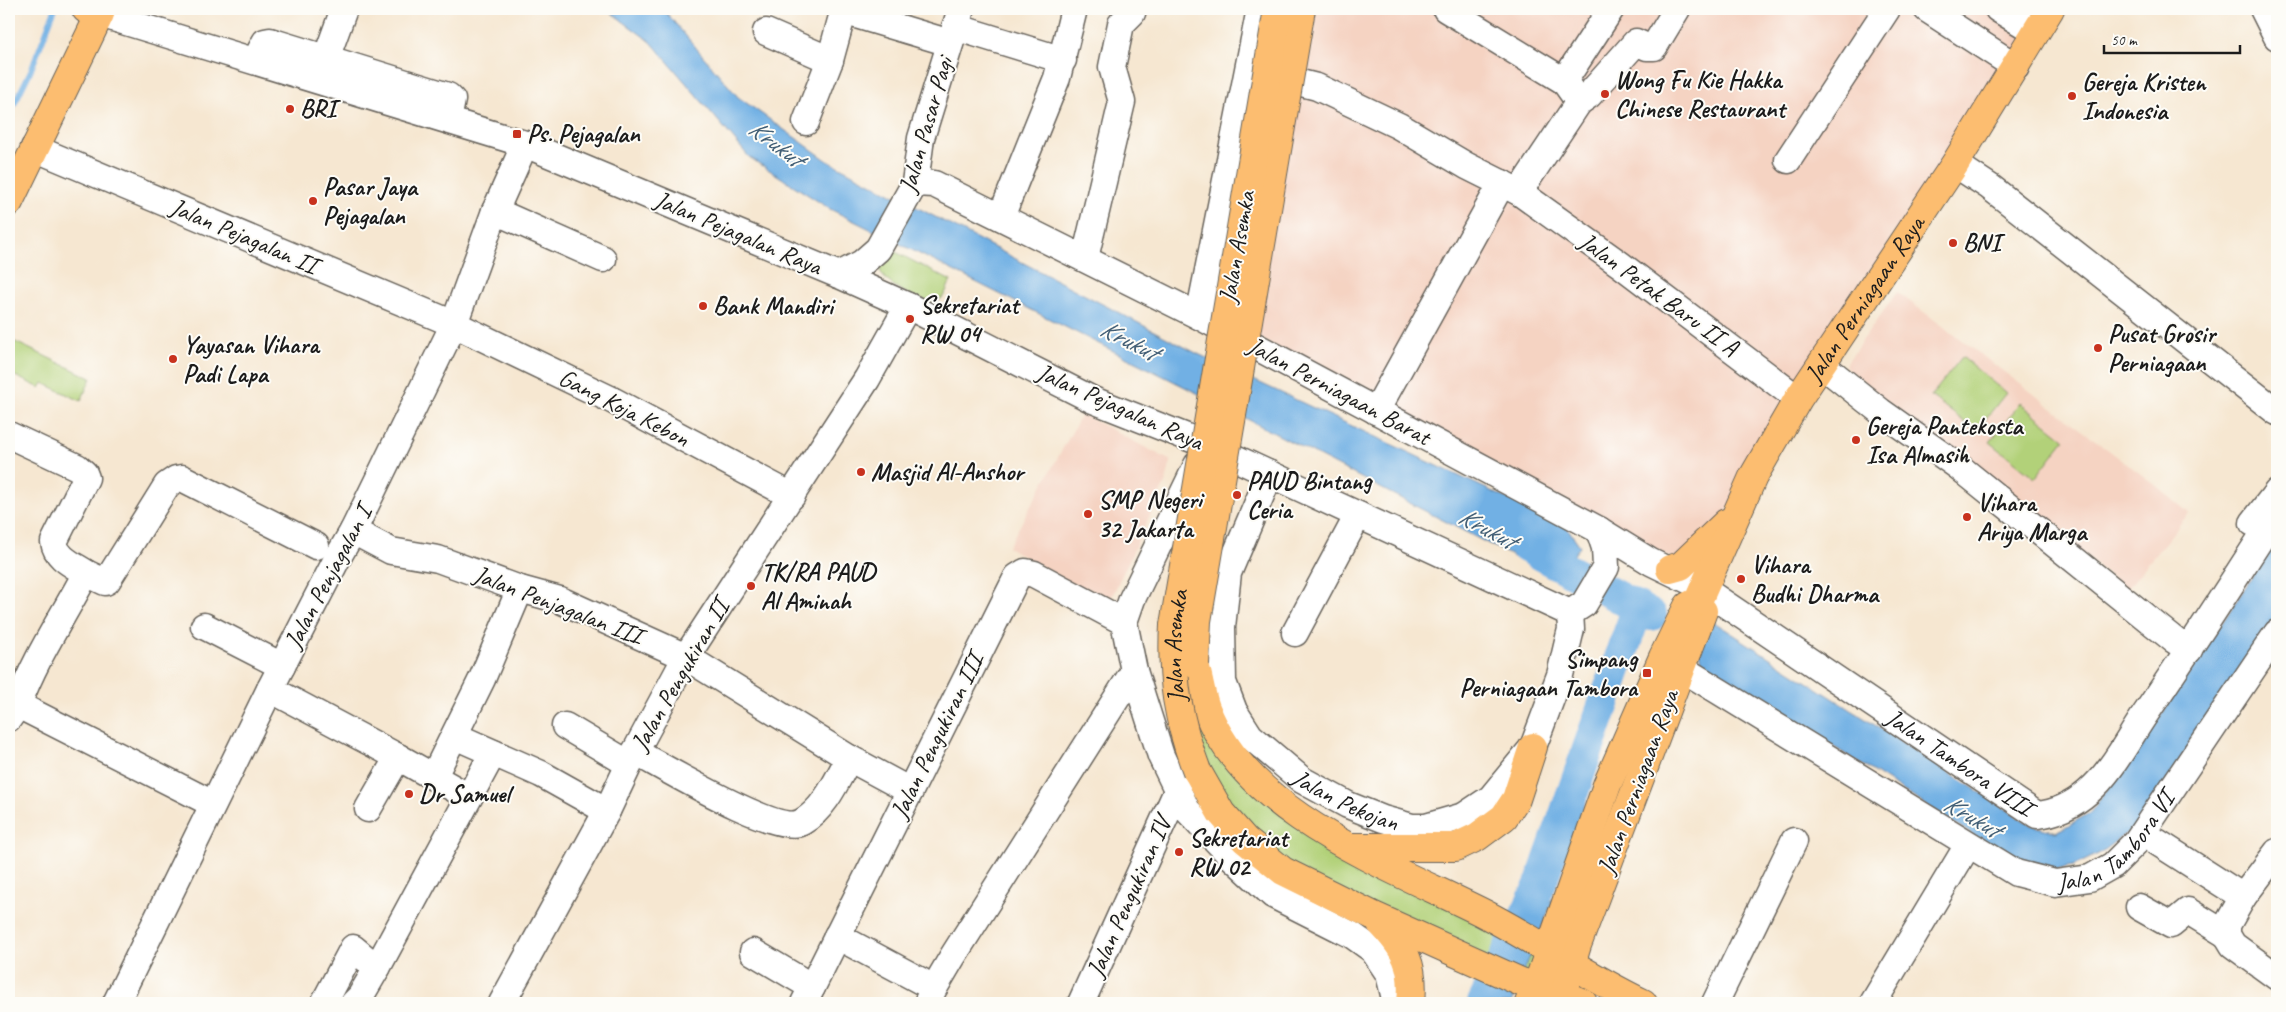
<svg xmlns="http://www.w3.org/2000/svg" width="2286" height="1012" font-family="Caveat,sans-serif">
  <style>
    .built { fill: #f5d3c2 }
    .green { fill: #b2d179; stroke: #67764a }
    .water { fill: #71b0e4; stroke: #466680 }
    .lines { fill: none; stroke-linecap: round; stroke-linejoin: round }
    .stream { stroke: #71b0e4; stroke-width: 5.5 }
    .river { stroke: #71b0e4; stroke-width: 32 }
    .minor-casing { stroke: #68635b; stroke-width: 29 }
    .major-casing { stroke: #68635b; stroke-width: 30 }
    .minor { stroke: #fff; stroke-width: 26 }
    .major { stroke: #fcbd6f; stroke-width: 28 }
    .major-bridge-casing { stroke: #68635b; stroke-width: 30; stroke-linecap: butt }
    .major-bridge { stroke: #fcbd6f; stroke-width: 28 }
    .poi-dot { fill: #c8321e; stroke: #fdfcf7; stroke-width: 2 }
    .labels { text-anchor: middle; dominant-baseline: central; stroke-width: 4; stroke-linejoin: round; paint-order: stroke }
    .poi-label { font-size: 25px; font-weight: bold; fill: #1c1c1c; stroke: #fdfcf7; text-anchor: start }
    .street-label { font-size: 25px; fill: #1c1c1c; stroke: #fdfcf7 }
    .water-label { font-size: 26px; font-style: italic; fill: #425f76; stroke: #fdfcf7 }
  </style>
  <rect width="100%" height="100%" fill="#fdfcf7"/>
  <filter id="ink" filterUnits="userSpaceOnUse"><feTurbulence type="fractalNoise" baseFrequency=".02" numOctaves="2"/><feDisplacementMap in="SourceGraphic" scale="10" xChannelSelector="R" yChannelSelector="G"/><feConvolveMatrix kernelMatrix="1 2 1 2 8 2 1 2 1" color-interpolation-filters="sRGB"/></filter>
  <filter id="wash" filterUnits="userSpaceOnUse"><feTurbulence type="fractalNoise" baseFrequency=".0096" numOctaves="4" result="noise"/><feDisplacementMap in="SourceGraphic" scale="20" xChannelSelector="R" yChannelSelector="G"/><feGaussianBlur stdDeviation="1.12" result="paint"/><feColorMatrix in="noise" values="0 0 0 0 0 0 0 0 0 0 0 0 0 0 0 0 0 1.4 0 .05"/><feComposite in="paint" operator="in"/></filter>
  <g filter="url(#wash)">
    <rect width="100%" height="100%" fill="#f6e7d1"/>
    <g class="built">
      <polygon points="1259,9 2052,9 1690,568 1205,309"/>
      <polygon points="1897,292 2154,484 2189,513 2127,589 1850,372 1845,365"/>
      <polygon points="1082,414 1171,461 1166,481 1107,607 1008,547"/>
    </g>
    <g class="green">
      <path d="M888 248 951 281C948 285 946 294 942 298 929 309 891 287 883 276 880 272 879 266 878 261Z"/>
      <polygon points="9,339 91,378 81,401 43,383 40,388 9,373"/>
      <polygon points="1962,357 2006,393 1976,431 1931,396"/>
      <polygon points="2020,403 2065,439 2035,478 1990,442"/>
      <polygon points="1195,664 1264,790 1537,942 1537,986 1283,871 1188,748"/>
    </g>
    <g class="water">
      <polygon points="606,9 663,9 738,97 828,161 1198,354 1566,526 1580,546 1559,576 1545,573 1191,390 830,209 749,157 651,42"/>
      <polygon points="2277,539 2277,614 2138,825 2102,852 2074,866 2046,870 2003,854 1703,664 1678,599 2031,825 2056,832 2090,813 2150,733"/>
      <polygon points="1554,898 1511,1003 1468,1003 1496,947"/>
    </g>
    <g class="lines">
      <polyline class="stream" points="9,115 31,70 55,9"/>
      <g class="river">
        <polyline points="1526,547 1651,615"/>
        <polyline points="1483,1003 1540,885 1638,607"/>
      </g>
    </g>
  </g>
  <g filter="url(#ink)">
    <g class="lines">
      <g class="minor-casing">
        <g id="minor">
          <polyline points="1446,9 1564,81 1579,102"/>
          <polyline points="1927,9 2016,67"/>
          <polyline points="1998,9 2036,32"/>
          <polyline points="2263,9 2277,37"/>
          <polyline points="843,11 950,43"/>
          <polyline points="100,14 525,144 839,275 908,306 1093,400 1207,445 1570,613"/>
          <polyline points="955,27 1063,60"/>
          <polyline points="766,32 830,60"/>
          <polyline points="255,61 265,42 270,41 448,96 452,100 448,120"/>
          <polyline points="320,75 344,9"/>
          <polyline points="1564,81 1611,9"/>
          <polyline points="1297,82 1317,87 1399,126 1467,166 1519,192 1621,265 1798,399"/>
          <polyline points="806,122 830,60 844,9"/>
          <polyline points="34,148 454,324 610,399 792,496"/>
          <polyline points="1788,160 1887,9"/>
          <polyline points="1955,164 1990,187 2277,412"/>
          <path id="s1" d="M915 183 934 184 1199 316 1599 530 1651 562 1694 583 2037 815C2056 813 2073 805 2088 792 2112 772 2128 739 2146 713 2191 647 2234 580 2277 513"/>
          <polyline points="1519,192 1579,102 1589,95 1636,42 1647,47 1654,47 1677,9"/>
          <polyline points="495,211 603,259"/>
          <polyline points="1001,217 1057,78 1074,9"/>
          <polyline points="1085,258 1122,102 1112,67 1121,24 1132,13 1133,9"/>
          <polyline points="839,275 862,263 878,249 915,183 921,138 961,9"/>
          <polyline points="1199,316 1260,9"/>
          <polyline points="1821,364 1880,411 1959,467 2174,640 2189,650"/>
          <polyline points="1376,411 1502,183"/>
          <path d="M9 435 77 467 84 473 86 478 54 542C56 558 74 565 86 573 63 617 35 658 18 705"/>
          <polyline points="1197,465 1132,599 1124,622 1134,671 1161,756 1187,810 1232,857 1273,895 1352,935 1373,950 1389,974 1396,1003"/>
          <path id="s2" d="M1270 474 1228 573 1222 627 1223 682 1234 711 1250 736 1302 780 1348 805 1383 819 1412 827H1426L1464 816 1491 798 1533 747 1560 675 1571 629 1570 613"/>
          <polyline points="2253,523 2277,492"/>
          <polyline points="353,531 391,551 438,559 520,589 560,600 686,657 849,758 910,791"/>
          <polyline points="86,573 105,582 107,581 167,485 176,479 182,478 316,546"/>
          <polyline points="1570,613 1584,604 1606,567 1605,548 1599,530"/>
          <polyline points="204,626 282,666"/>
          <polyline points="1295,633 1358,515"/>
          <path id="s3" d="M1681 668 2016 873 2055 883 2090 878 2113 865 2136 842 2277 633"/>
          <polyline points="270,689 398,757"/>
          <polyline points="9,718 18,705 213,804"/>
          <polyline points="565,726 629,764"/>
          <polyline points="455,736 541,774 607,811"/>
          <path d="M635 752C662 766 777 836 802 822 825 809 837 780 849 758"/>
          <polyline points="434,776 482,679 520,589"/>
          <polyline points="368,809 398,757 469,797"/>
          <polyline points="2157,842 2243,897"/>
          <polyline points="2277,852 2243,897 2227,925 2227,935 2233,945 2277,977"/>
          <polyline points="2139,907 2171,925 2188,911 2227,935"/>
          <polyline points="837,936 921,981"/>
          <polyline points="753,952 812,987"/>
          <polyline points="116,1003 270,689 338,557 353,531 454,324 495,211 525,144"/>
          <polyline points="324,1003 353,948 377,968"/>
          <polyline points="354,1003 360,997 377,968 493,753"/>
          <polyline points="502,1003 607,811 635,752 686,657 867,379 908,306"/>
          <polyline points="804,1003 1017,577 1025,572 1034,574 1124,622"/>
          <polyline points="927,1003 933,990 953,956 1134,671"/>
          <polyline points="1081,1003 1177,791"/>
          <polyline points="1715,1003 1794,841"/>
          <polyline points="1873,1003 1968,845"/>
        </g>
      </g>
      <g class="major-casing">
        <g id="major">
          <polyline points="9,202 100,14 86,9"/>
          <polyline points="1670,569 1681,566 1726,523"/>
          <path d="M1195 664C1199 678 1201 694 1206 708 1247 816 1390 866 1485 914 1539 942 1588 977 1643 1003"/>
          <polyline points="1197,771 1221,813 1245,840 1283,871 1374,916 1521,982 1561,994 1583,1003"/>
          <polyline points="1354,847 1456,847 1477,837 1504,817 1516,799 1533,747"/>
          <path d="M1379 921C1405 948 1415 965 1411 1003"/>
          <polyline points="1566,981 1577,945 1703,611"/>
          <path id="s4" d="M1529 1003 1537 986 1607 785 1663 657 1688 606 1698 601 1753 477 1798 399 1955 164 2050 9"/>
        </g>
      </g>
      <use href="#minor" class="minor"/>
      <use href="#major" class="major"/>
      <g class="major-bridge-casing">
        <g id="major-bridge">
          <polyline points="1195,664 1197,621 1301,9"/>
          <path id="s5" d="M1197 771C1178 722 1171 678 1174 625L1278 9"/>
        </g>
      </g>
      <use href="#major-bridge" class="major-bridge"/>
    </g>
  </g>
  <g class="poi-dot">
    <circle cx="1605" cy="94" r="5"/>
    <circle cx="2072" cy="96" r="5"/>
    <circle cx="290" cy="109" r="5"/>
    <rect x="512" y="129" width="10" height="10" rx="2.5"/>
    <circle cx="313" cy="201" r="5"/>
    <circle cx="1953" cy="243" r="5"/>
    <circle cx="703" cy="306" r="5"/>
    <circle cx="910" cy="319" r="5"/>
    <circle cx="2098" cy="348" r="5"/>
    <circle cx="173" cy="359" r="5"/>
    <circle cx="1856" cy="440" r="5"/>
    <circle cx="861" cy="472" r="5"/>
    <circle cx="1237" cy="495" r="5"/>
    <circle cx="1088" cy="514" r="5"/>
    <circle cx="1967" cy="517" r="5"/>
    <circle cx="1741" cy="579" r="5"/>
    <circle cx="751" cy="586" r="5"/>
    <rect x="1642" y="668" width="10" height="10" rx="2.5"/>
    <circle cx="409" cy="794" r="5"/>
    <circle cx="1179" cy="852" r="5"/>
  </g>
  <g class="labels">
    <g class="poi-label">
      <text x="1615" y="80">Wong Fu Kie Hakka<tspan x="1615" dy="29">Chinese Restaurant</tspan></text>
      <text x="2082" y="82">Gereja Kristen<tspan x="2082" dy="29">Indonesia</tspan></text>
      <text x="300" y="109">BRI</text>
      <text x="527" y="134">Ps. Pejagalan</text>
      <text x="323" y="187">Pasar Jaya<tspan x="323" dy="29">Pejagalan</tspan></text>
      <text x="1963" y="243">BNI</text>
      <text x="920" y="305">Sekretariat<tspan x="920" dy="29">RW 04</tspan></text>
      <text x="713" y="306">Bank Mandiri</text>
      <text x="2108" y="334">Pusat Grosir<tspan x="2108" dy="29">Perniagaan</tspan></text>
      <text x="183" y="345">Yayasan Vihara<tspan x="183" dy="29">Padi Lapa</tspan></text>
      <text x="1866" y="426">Gereja Pantekosta<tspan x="1866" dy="29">Isa Almasih</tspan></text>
      <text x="871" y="472">Masjid Al-Anshor</text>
      <text x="1247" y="481">PAUD Bintang<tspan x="1247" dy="29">Ceria</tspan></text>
      <text x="1098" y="500">SMP Negeri<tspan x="1098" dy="29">32 Jakarta</tspan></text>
      <text x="1977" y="503">Vihara<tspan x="1977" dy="29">Ariya Marga</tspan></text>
      <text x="1751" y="565">Vihara<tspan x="1751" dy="29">Budhi Dharma</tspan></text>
      <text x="761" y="572">TK/RA PAUD<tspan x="761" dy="29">Al Aminah</tspan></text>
      <text x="1637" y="659" text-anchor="end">Simpang<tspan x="1637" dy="29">Perniagaan Tambora</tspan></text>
      <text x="419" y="794">Dr Samuel</text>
      <text x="1189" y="838">Sekretariat<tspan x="1189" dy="29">RW 02</tspan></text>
    </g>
    <g class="street-label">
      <text transform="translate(926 125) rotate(-74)">Jalan Pasar Pagi</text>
      <text transform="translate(738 233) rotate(23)">Jalan Pejagalan Raya</text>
      <text transform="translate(244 236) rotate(23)">Jalan Pejagalan II</text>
      <text transform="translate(1237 247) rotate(-80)">Jalan Asemka</text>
      <text transform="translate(1659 294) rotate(36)">Jalan Petak Baru II A</text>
      <text stroke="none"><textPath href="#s4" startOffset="785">Jalan Perniagaan Raya</textPath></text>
      <text transform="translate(1339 391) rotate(28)">Jalan Perniagaan Barat</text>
      <text transform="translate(1120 407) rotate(24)">Jalan Pejagalan Raya</text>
      <text transform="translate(624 408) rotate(27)">Gang Koja Kebon</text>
      <text transform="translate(328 577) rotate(-62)">Jalan Penjagalan I</text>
      <text transform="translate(558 605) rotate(21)">Jalan Penjagalan III</text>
      <text stroke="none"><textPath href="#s5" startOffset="128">Jalan Asemka</textPath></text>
      <text transform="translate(680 675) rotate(-60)">Jalan Pengukiran II</text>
      <text transform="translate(937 736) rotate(-64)">Jalan Pengukiran III</text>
      <text stroke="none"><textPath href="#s1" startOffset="1198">Jalan Tambora VIII</textPath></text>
      <text transform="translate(1638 782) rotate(-70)">Jalan Perniagaan Raya</text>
      <text stroke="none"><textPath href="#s2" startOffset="394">Jalan Pekojan</textPath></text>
      <text stroke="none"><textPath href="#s3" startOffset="510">Jalan Tambora VI</textPath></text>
      <text transform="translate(1129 897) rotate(-66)">Jalan Pengukiran IV</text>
    </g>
    <g class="water-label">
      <text transform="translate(776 143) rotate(37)">Krukut</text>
      <text transform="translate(1129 340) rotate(27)">Krukut</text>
      <text transform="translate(1487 528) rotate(28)">Krukut</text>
      <text transform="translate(1972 816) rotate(30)">Krukut</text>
    </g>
  </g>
  <rect width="2286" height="1012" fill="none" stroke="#fdfcf7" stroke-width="30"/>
  <path d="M2104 45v8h136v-8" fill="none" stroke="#1c1c1c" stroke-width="2.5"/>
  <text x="2111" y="45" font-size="15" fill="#1c1c1c" stroke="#fdfcf7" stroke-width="4" paint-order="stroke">50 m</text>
</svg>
